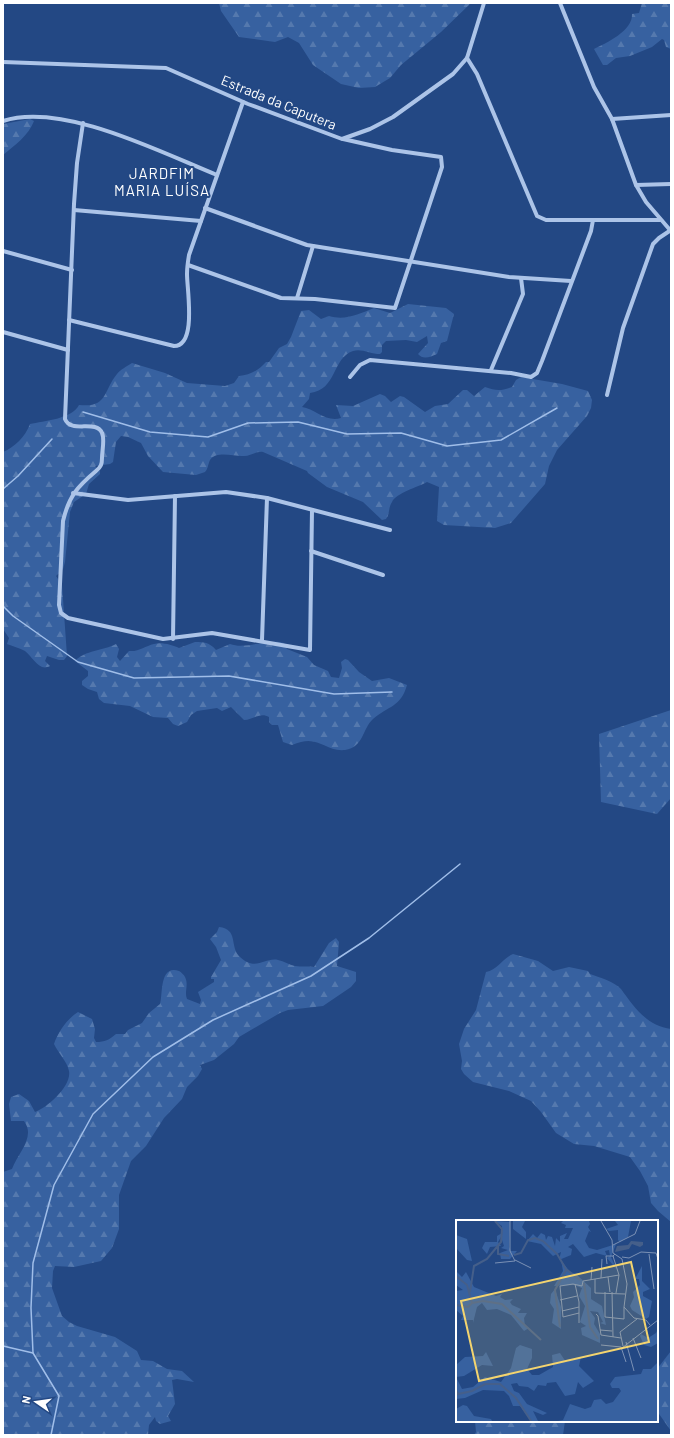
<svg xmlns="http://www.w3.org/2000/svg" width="674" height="1438" font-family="Barlow,sans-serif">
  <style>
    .forest { fill: url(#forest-firs) }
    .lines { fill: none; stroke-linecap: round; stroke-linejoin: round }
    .stream { stroke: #a0bee9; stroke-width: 1.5 }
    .minor { stroke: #acc4e8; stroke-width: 4 }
    .labels { text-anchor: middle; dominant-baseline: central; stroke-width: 4; stroke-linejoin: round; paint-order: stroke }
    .street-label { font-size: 14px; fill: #fff; stroke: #234884 }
    .neighbourhood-label { font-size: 15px; letter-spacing: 1px; fill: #fff; stroke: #234884 }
    .inset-river { fill: none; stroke: #455f8a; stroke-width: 2 }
    .inset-road { fill: none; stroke: #7b91b5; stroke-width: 1 }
    .view { fill: #f3d46f; fill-opacity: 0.15; stroke: #f3d46f; stroke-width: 2 }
    .inset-edge { fill: none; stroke: #fff; stroke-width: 2 }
  </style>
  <defs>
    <pattern id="forest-firs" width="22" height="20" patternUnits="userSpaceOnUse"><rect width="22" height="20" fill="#3761a0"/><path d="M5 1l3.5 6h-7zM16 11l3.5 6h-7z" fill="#5579ae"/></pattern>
  </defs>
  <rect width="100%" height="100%" fill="#234884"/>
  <g class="forest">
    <polygon points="219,3 471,3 441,32 401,65 390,78 375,87 359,88 341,84 313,65 299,43 288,37 275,42 239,37 221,11"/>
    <path d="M642 3H671V49L666 47 664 40 662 39 652 47 630 56 616 58 607 65H603L594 49C606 43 633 31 632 14L639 13Z"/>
    <path d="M30 119 34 121C29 135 14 146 3 155V124Z"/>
    <path d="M408 304 446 308 454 314 447 341 441 343 437 354C430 357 423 360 418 354L428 343 427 336 417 342 406 340 386 341 382 345V352L380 354C371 354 361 348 353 351 332 358 337 390 310 393L309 399 302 407C315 409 327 423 341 418L336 405 353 406 380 394 385 396 391 402 400 396 404 397 425 412 435 406 448 404 463 390H467L474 396 485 387C496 391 501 391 512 387L516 380 521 377 562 384 588 391 592 400 591 408 587 416 557 450 549 466 545 484 511 523 495 528 444 525 437 521 439 487 427 482C418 487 396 493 392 502 388 508 390 514 386 519L382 520 363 502 327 487 308 473 307 471 263 452C256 451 251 456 244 456 235 457 217 450 210 460 208 464 208 469 205 472L196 475 163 472 148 456 141 443 128 437 121 436 116 442 113 462 110 464 95 466 100 471V474L89 484 86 494 74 502 70 512 65 562 63 569 56 576 62 585 67 656 64 660H59L47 656 45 661 50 666C39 672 33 657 25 651 20 648 12 646 7 644L9 638 3 629V452C15 447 25 437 30 424 44 421 72 419 79 405 108 408 103 391 117 374 120 370 127 366 132 363L165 373 187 383 225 386 234 383 239 376C250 375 259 370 266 362H269L279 348 287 344 291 337 301 311 309 310 321 319 329 316C345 321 359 314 374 308L390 313Z"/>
    <path d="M195 642C204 642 209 642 216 650L230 644C246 650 267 638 284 643L287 649 307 657 314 665 328 671 331 677 339 678 342 668 341 662 345 659 348 660 359 672 372 681 389 678 407 685C401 707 388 706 373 719 362 729 364 747 345 750 324 752 319 733 292 745L283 742 278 725H272L269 722V717C260 712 253 720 244 720L231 707 222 711 217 708 197 711 191 715 187 722 178 726 173 724 168 718 153 717 130 706 104 703 99 699 97 692 88 689 82 685V681L88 676V671L75 661C85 650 103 651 116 644L119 649 117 657 120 661 129 651C139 652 145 646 154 644 162 642 172 645 179 648Z"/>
    <polygon points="671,710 671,798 657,814 601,802 599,734"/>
    <path d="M219 927C239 929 229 947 240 957 256 972 265 957 278 960 284 961 289 965 295 966 301 967 308 966 314 967L329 943 336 938 339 942 337 966 356 972V981L351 987 323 1006 288 1010 280 1013 239 1037 234 1044 214 1060 200 1065 202 1069 198 1076 187 1087 182 1099 164 1118 146 1146 131 1161 119 1195V1229L112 1248 101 1261 74 1267 55 1266 53 1271 52 1288 62 1316 69 1322 77 1326 115 1337 137 1351 141 1360 153 1361 167 1369 182 1371 194 1382 177 1379 172 1380 175 1404 168 1416 171 1421 160 1424 156 1421 155 1417 149 1425 148 1435H3V1172L12 1169C18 1153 36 1137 24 1121H11L9 1104 11 1097 19 1094 29 1101 35 1112C47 1108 72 1086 69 1071 67 1061 58 1053 54 1044 58 1032 67 1019 78 1012L92 1019 95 1029 94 1038 96 1042C105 1042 109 1040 116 1034H125L128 1030 142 1023 149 1013 160 1004C163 995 159 964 179 971 181 972 184 975 185 977 189 985 184 992 187 999L200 1004 201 1000 198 992 214 982V979H211V977L221 960 216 947 210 939 217 932Z"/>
    <path d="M513 954 538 961 553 971 569 967 588 971 590 974C599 977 615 982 621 989 634 1007 647 1026 671 1029V1222L658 1211 651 1203 648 1186 640 1171 630 1157 594 1146 574 1144 556 1133 541 1112 531 1101 509 1091 473 1082 464 1074 461 1069 462 1061 459 1044 464 1029 476 1010 486 972C498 970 502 959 513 954Z"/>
    <polygon points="671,1351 671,1431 657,1411 657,1369"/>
    <polygon points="475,1421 565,1421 563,1435 474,1435 476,1432"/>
  </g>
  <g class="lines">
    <g class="stream">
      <polyline points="83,412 150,432 208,437 248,423 298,422 347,434 401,433 447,446 501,440 557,408"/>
      <polyline points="3,489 18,476 52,439"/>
      <polyline points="3,606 13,616 78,662 134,678 229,676 334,694 392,692"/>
      <polyline points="3,1346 33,1353 59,1396 51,1435"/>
      <polyline points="33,1353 31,1308 33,1263 54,1185 93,1114 153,1057 213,1020 311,976 369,938 460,864"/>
    </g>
    <g class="minor">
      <polyline points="560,3 594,87 612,119 636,185 646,202 670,230"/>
      <polyline points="467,58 477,74 537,216 546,220 660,220"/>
      <polyline points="3,62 166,68 248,104 342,139 370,129 393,117 453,74 467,58 484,3"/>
      <polyline points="612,119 671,115"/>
      <path d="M3 121C63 102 160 152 217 175"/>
      <path d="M83 123 77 163 74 204 65 419C71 434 96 419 102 433 105 439 102 451 102 458 102 464 101 467 96 471 77 487 69 496 63 521L59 605 61 613 68 618 163 639 212 633 310 650 312 510"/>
      <polyline points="636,185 671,184"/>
      <polyline points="205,208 307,245 509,277 571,281"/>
      <polyline points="74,210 201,221"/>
      <polyline points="3,251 72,270"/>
      <polyline points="188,265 281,298 315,299 395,308 442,167 441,157 392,150 343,139"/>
      <polyline points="297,298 313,246"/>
      <path d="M69 320 174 346C197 346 187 290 187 274 187 267 188 261 189 255L243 102"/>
      <polyline points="3,332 68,350"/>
      <polyline points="491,370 523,294 521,278"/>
      <polyline points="350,377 360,365 370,360 511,373 531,377 537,373 542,361 591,231 593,220"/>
      <polyline points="607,395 623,328 653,244 659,238 671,230"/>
      <polyline points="73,493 128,500 226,492 267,498 390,530"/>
      <polyline points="311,551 383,575"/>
      <polyline points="173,639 175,496"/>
      <polyline points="262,640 267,498"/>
    </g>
  </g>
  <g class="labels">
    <g class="street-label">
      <text transform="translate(279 102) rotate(22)">Estrada da Caputera</text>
    </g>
    <g class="neighbourhood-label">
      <text x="162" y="173">JARDFIM<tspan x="162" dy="17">MARIA LUÍSA</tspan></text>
    </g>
  </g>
  <g transform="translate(456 1220)">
    <rect width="202" height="202" fill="#234884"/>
    <path d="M38 1 54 2 53 27 55 31H61L54 39H45L44 33 52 30 45 28 48 26 45 17 42 22 45 26 34 27 31 34 26 28 29 22H41V16L46 13V6ZM57 1H69L66 7 70 12V19L57 9ZM107 1H133L134 4 132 7 135 12 133 11 129 21 133 28 141 30 160 24 155 37 161 50 151 38 154 36 153 30 149 31 151 36 140 33 128 37 117 24 112 27 116 29 115 35 103 40 105 32 97 36 85 24 71 21 77 14 81 18 85 13 89 15 90 20 92 16 96 17 99 26 100 18 104 22V16L111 13 108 19H112L117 8H109L110 5 105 3ZM159 1H175L172 17 164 22 162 20V10L153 11 150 9 162 5ZM0 15 11 19 16 41 11 40 0 28ZM105 40 114 52 120 54 135 68V79L146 86 150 105 144 103 147 102 142 92 134 91 139 98 138 104 144 114V123L126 115 125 108 130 106 124 102 129 86 123 76 126 68 118 65 98 66 107 51ZM186 46V61L194 69 187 72V76L196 81 193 97 190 99 176 90 174 86 178 77 177 72 184 65 183 59H179ZM0 51 6 57 10 52 18 67 40 76 46 74 44 77 49 80 57 79 54 82 56 85 65 89 62 93H71L68 98 69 106 73 108 68 111 55 95 41 89 31 90 26 83 21 87 17 103V100H5L7 96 0 90V71L7 70 0 65ZM99 69 105 87V109L96 103 98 89 94 83 95 74ZM202 109V123L195 127 188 125 184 116 185 114 192 118 200 113ZM64 125 76 129V138L71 149 76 155H83L97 147 96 135 104 133 110 142 125 137 123 146 138 161 127 168 122 162 119 174 109 176 100 162 91 163 90 166 82 165 78 171 72 167 63 166 61 163 55 164 58 171 63 173 71 184 91 193 87 195 77 191 82 201H75L64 186H57L53 176 48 171 27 170 9 178 0 179V157L6 169 17 167 29 157 45 162 55 148 60 128ZM30 132 37 146 26 145 8 156 0 157V145L9 137 27 136ZM202 142V201H102L107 200 114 184 129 189 135 187 138 180 145 179 150 184 157 182 165 171 163 168H156L154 164 159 157 185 154 187 149H195ZM7 185 11 186 18 196 35 199 36 201H0V189Z" fill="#3761a0"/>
    <path d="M175 21 187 22V25L184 27 176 24 173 29 159 32 161 26 172 25Z" fill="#455f8a"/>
    <path class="inset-river" d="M42 26V34L53 36M58 35 65 33 72 20 79 18 87 21 101 34 110 49 124 60M0 56 11 65 16 83 12 87 0 85M128 63 134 107 142 119M14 72 18 46 31 39 45 22 46 9 39 1M16 83 27 81 46 84 85 120M104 107 99 70 110 50M0 170 2 174 16 171 29 164H44L60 178 75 201"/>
    <path class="inset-road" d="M145 1 156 20 157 33 166 39 171 64 168 87 178 98 190 100 194 105M157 25 179 14 184 1M159 34 157 36 163 55 160 73M193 34 198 69M166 37 173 38 185 32 200 33 202 39M59 40 75 48M39 43 59 41 54 31V1M151 44 150 36H158M152 57 154 72M145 58 146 39M139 59V73L169 74M135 60 136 47M119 64 123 82V103M149 72V97L168 99V87M156 72 157 117M104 80 121 76M106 91 123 87M123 93 107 97 104 66 117 64 126 66 127 61 163 55M140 94 142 96 145 115 165 118M144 110 156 111M177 118 185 138M170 122 178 151M145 125 165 127 170 142M167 126 164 112 181 99M166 128 202 100"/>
    <path class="view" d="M175 42 193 122 23 161 5 81Z"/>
    <rect width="202" height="202" class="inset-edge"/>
  </g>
  <rect width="674" height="1438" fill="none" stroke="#ffffff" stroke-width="8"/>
  <g transform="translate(36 1402) rotate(283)" stroke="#234884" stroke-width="3" paint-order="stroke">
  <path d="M0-3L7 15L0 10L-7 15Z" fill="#ffffff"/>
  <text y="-6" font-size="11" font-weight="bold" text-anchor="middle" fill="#ffffff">N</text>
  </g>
</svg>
